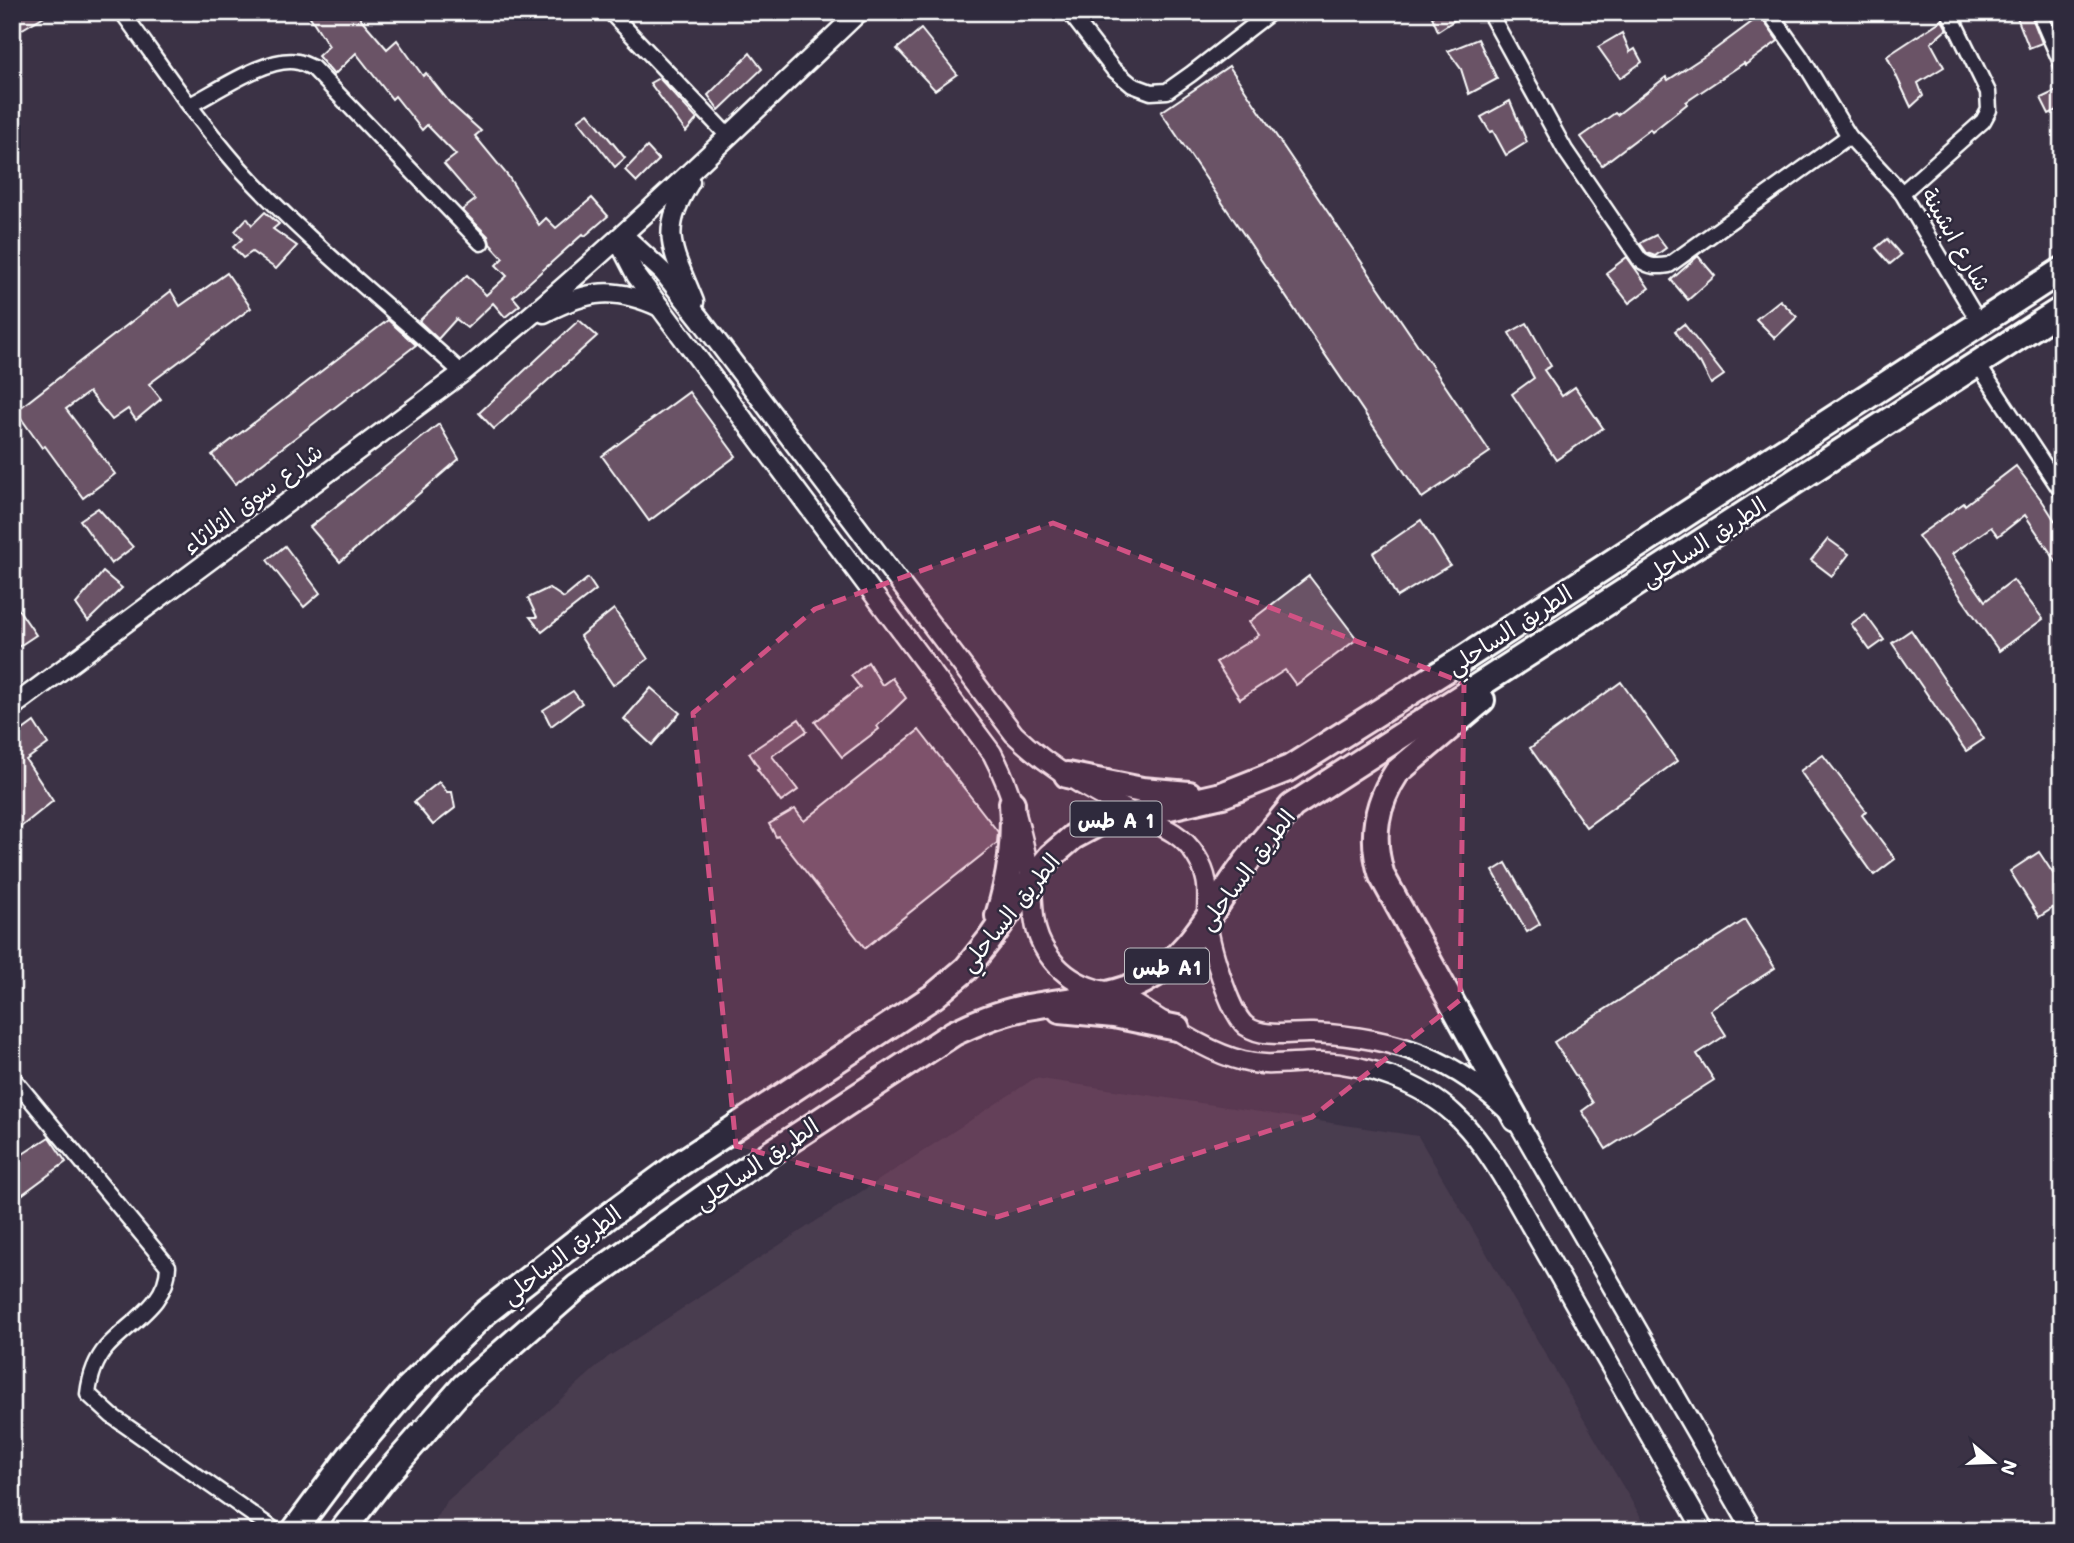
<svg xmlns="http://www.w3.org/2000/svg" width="2074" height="1543" font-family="Mali,'Playpen Sans Arabic',sans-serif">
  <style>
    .built { fill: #493c4f }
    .building { fill: #6a5366; stroke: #fff; stroke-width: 2 }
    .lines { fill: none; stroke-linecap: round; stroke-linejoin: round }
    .minor-casing { stroke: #fff; stroke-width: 19 }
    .tertiary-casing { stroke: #fff; stroke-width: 23 }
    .trunk-casing { stroke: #fff; stroke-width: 30 }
    .minor { stroke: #2f2a3d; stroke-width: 14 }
    .tertiary { stroke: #2f2a3d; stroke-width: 18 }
    .trunk { stroke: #2f2a3d; stroke-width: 24 }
    .marked { fill: #d15284; fill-opacity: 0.2; stroke: #d15284; stroke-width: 5; stroke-dasharray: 14 9; stroke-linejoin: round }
    .labels { text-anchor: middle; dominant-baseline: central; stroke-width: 5; stroke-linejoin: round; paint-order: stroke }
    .shield { fill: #2f2a3d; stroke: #c1bfc5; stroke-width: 2 }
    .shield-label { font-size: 21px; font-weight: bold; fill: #fff }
    .street-label { font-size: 23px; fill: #fff; stroke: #2f2a3d }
  </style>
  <rect width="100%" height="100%" fill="#3b3245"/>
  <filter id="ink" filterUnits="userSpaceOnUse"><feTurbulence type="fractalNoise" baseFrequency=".0143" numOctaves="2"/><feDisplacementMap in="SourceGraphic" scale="14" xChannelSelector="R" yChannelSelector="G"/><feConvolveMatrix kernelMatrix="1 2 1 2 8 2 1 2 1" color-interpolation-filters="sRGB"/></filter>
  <g filter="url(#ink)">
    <polygon class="built" points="1035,1078 1418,1136 1649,1531 427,1531 447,1501 608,1357"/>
    <g class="building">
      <polygon points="12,12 51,12 19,31 12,21"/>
      <polygon points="307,12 355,12 387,49 397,40 423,76 426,73 450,103 481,131 475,136 508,176 539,225 546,218 556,228 592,198 608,216 585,236 583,234 513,297 520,305 505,317 493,303 467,328 456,319 438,339 419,321 467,275 486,295 507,276 496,265 503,258 490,244 488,236 462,210 475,200 444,164 456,155 427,125 422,130 395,96 392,99 356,53 334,75 318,56 329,46"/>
      <polygon points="1430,12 1467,12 1438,31"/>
      <polygon points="2015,12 2030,12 2042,43 2029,48"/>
      <polygon points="1760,16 1778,41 1745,65 1744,63 1686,102 1687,104 1652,132 1650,129 1602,165 1581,137 1615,113 1617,115 1666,77 1668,80 1714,50"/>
      <polygon points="1942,20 1947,29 1931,43 1944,67 1918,83 1923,96 1911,107 1887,56"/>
      <polygon points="921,29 957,74 935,90 897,49"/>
      <polygon points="1622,33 1630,52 1635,49 1642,62 1620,78 1598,47"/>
      <polygon points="1478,39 1497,79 1469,94 1461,69 1448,51"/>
      <polygon points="750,53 762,69 719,110 708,95"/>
      <polygon points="1229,66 1490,452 1422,498 1161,112"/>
      <polygon points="659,78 697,119 686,132 650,83"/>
      <polygon points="2062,88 2062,108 2049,114 2041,98"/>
      <polygon points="1510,101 1527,142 1506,155 1493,131 1490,132 1481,117"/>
      <polygon points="588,113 625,158 615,167 578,120"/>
      <polygon points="647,147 659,160 637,182 625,170"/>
      <polygon points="265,212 279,224 273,229 297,246 276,269 252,252 243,258 233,247 242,239 235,231 247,218 252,225"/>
      <polygon points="1656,235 1666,248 1655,256 1647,253 1640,243"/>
      <polygon points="1887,239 1901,255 1890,264 1876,248"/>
      <polygon points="1698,256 1715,276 1688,300 1671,280"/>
      <polygon points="1627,257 1649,288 1629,303 1606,273"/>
      <polygon points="227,273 251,308 149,384 161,399 136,420 128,409 112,420 89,392 66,409 115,474 83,498 45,446 42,448 16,411 171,291 180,306"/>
      <polygon points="1780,300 1797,317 1775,338 1756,319"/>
      <polygon points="388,320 416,345 235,484 212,455"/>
      <polygon points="579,320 597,336 494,429 479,413"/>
      <polygon points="1527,323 1551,366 1544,370 1562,396 1575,387 1603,428 1556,460 1512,394 1534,378 1509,333"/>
      <polygon points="1684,324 1724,375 1711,384 1700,362 1698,363 1675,331"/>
      <polygon points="689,392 736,456 649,521 602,456"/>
      <polygon points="439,424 459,459 340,562 310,527"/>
      <polygon points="2016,466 2043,502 2062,532 2062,570 2025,515 1998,536 1991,527 1952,554 1985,601 2013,580 2043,619 1999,651 1918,536 1964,503 1965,505"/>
      <polygon points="98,508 133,547 111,564 80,520"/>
      <polygon points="1421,520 1450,565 1397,597 1373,553"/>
      <polygon points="1828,539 1849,554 1832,576 1811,560"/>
      <polygon points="285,546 320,593 304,607 267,560"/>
      <polygon points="103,572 122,588 88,621 76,604"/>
      <polygon points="1309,576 1357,639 1296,685 1285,670 1240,699 1216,662 1259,635 1249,622"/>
      <polygon points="588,578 596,590 542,632 530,617 537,617 528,598 549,588 564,598"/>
      <polygon points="12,600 36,635 12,651"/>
      <polygon points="614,609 648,659 613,685 580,636"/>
      <polygon points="1865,614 1884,640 1870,650 1851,624"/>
      <polygon points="1911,630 1984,739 1966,751 1892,643"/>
      <polygon points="868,662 882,685 892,678 906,698 877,726 879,729 842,757 815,722 860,687 851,676"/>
      <polygon points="1621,682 1677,761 1586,827 1530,748"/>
      <polygon points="651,688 680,713 652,745 624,719"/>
      <polygon points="573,691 582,703 551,726 543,710"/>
      <polygon points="799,719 807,731 772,756 798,790 781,802 757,769 759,768 749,753"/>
      <polygon points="34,722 48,744 26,760 53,801 12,834 12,738"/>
      <polygon points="919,730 998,832 997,843 865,948 778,836 776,837 769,824 795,809 804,821"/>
      <polygon points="1823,755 1866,811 1862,815 1895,859 1874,875 1800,771"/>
      <polygon points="439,782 447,792 452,792 455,808 433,825 414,802"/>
      <polygon points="2039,852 2062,887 2062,902 2039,917 2010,871"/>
      <polygon points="1506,863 1540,924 1527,932 1493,871"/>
      <polygon points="1745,920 1775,968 1710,1010 1726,1035 1697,1054 1714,1080 1606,1149 1582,1111 1593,1103 1554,1042"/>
      <polygon points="49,1137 66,1162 12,1202 12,1161"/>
    </g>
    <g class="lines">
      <g class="minor-casing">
        <g id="minor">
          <path d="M122 12C160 64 196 118 238 166 306 241 387 304 462 373"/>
          <polyline points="610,12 728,136"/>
          <polyline points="1069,12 1113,69 1132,85 1151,92 1167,91 1191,74 1271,12"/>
          <path d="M1489 12 1565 150 1640 260C1650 267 1656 267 1669 265L1849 136"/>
          <polyline points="1769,12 1801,57 1849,136 1902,193 1980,324"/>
          <polyline points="2039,12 2062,65"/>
          <path d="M190 105C216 92 269 55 298 62 303 63 308 66 313 68L481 243"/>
          <polyline points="1902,193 1983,121 1989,110 1988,92 1949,12"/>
          <polyline points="1977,363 2062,492"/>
          <path d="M13 1078 168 1266C168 1304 129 1322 106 1348 95 1361 90 1377 88 1394L112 1416 276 1531"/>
        </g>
      </g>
      <g class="tertiary-casing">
        <g id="tertiary">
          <path d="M690 182C657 234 674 251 694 302"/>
          <path d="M623 235 663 272 701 320 1014 734C1040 759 1068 778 1100 795 1112 802 1124 809 1137 815 1161 826 1182 833 1196 856 1211 880 1207 893 1207 918 1208 939 1229 1013 1246 1026 1265 1039 1291 1032 1313 1033 1396 1037 1458 1059 1516 1119L1753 1531"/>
          <path d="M618 240 636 275 992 753C1012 790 1022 833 1030 875 1036 908 1028 930 1052 960 1063 974 1079 984 1096 989 1105 991 1113 991 1121 996 1161 1018 1199 1050 1243 1061 1270 1068 1295 1061 1322 1062 1366 1064 1422 1084 1454 1114 1476 1134 1493 1161 1508 1186L1704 1531"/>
          <path d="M544 313C588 290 614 286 660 307"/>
          <path d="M12 707 462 373C601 260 729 136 859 12"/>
        </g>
      </g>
      <g class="trunk-casing">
        <g id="trunk">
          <path d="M1482 700 1397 772C1375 805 1370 838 1382 876L1516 1119"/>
          <polyline points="1067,775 1142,790 1189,794"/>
          <path d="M998 916C1010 877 1015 843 1012 803"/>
          <polyline points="1060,1010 1114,1015 1177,1028"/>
          <polyline points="294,1531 350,1456 408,1388 485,1313 606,1218 678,1165 934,996 966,969 990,939 1031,880 1051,856 1073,837 1099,823 1222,795 1290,768 1466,657 2062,270"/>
          <path d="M342 1531 381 1481 464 1386 577 1287 710 1193 954 1033C975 1023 996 1014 1019 1009 1058 1000 1109 1000 1144 981 1189 957 1212 909 1241 869 1257 847 1275 827 1292 806L2062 309"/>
        </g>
      </g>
      <use href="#minor" class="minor"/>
      <use href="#tertiary" class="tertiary"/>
      <use href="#trunk" class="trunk"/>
    </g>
  </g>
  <path class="marked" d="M1053 523 1464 683 1460 1000 1312 1117 997 1217 736 1146 693 713 815 609Z"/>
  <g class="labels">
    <g class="shield">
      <rect x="1070.5" y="801.5" width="91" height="35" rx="5"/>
      <rect x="1125" y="948.5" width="84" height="35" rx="5"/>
    </g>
    <g class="shield-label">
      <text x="1116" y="819">طس A 1</text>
      <text x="1167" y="966">طس A1</text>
    </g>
    <g class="street-label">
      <text transform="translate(1957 239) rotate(60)">شارع ابشينة</text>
      <text transform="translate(252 498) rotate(-37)">شارع سوق الثلاثاء</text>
      <text transform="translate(1703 541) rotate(-33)">الطريق الساحلى</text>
      <text transform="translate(1509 629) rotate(-33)">الطريق الساحلي</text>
      <text transform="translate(1246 869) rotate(-53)">الطريق الساحلى</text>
      <text transform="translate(1009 912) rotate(-51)">الطريق الساحلي</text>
      <text transform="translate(756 1163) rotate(-34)">الطريق الساحلى</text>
      <text transform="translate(561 1254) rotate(-38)">الطريق الساحلي</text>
    </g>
  </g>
  <rect width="2074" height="1543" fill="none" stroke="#2f2a3d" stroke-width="42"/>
  <rect x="21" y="21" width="2032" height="1501" fill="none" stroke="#fff" stroke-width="2.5" filter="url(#ink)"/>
  <g transform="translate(1993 1462) rotate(109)" stroke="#2f2a3d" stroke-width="5" paint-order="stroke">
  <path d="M0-5L12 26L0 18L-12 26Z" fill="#ffffff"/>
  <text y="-10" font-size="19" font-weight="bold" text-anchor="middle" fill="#ffffff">N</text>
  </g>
</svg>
